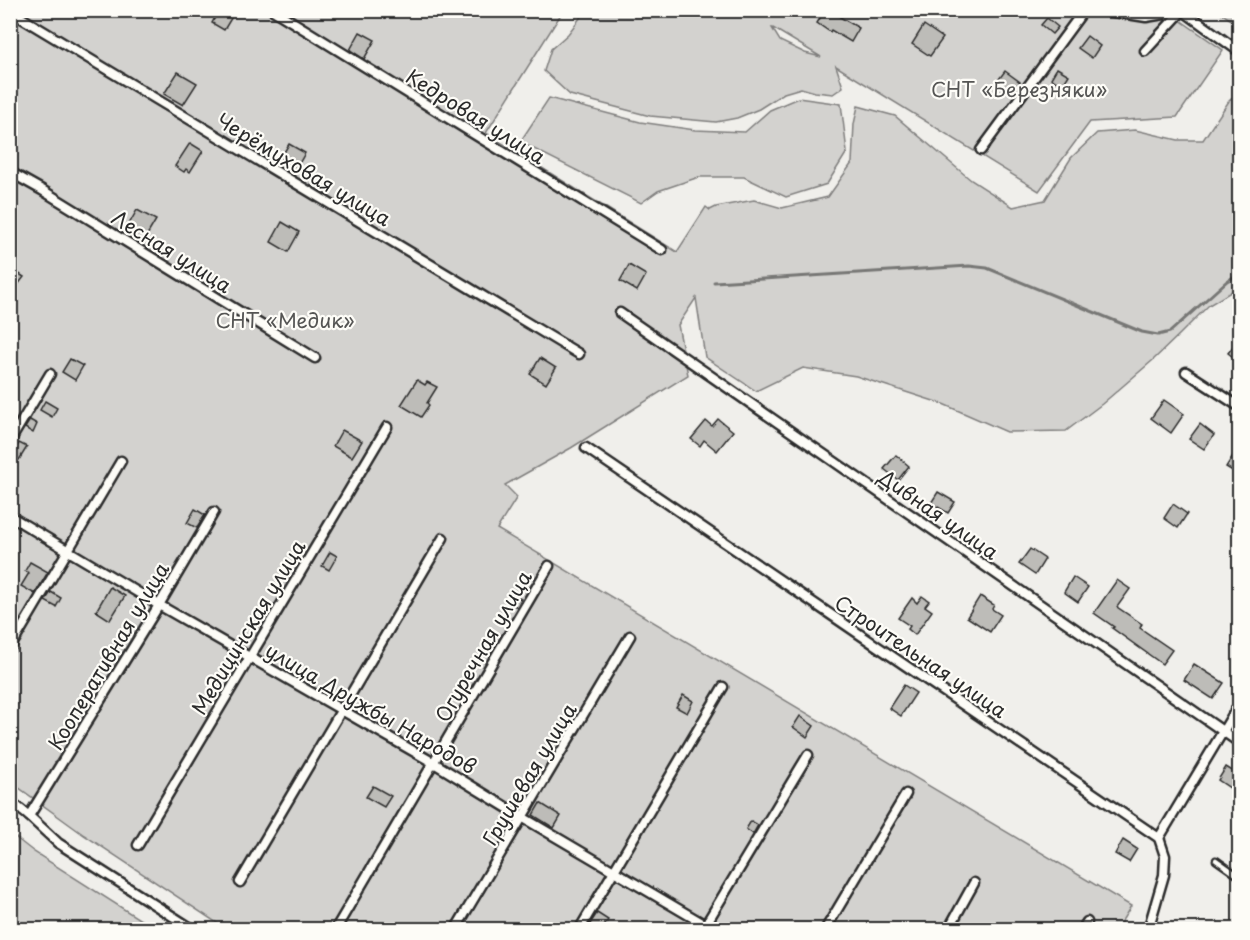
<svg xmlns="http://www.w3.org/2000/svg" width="1250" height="940" font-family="'Playpen Sans',sans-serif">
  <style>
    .green { fill: #d3d2cf; stroke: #7f7e7d; stroke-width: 1.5; fill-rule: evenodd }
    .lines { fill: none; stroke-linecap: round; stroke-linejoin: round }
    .stream { stroke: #777775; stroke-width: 3 }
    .building { fill: #bdbcb8; stroke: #2b2b2b; stroke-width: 1.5 }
    .lane-casing { stroke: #2b2b2b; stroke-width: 9 }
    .street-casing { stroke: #2b2b2b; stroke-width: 13 }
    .lane { stroke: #fdfcf7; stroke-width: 4.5 }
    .street { stroke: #fdfcf7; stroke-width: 8 }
    .labels { text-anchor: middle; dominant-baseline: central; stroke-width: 4.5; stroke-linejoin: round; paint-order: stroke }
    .park-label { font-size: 20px; fill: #555554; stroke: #fdfcf7 }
    .street-label { font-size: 20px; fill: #2b2b2b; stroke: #fdfcf7 }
  </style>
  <rect width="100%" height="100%" fill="#f0efeb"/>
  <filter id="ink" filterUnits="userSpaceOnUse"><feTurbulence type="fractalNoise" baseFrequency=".0167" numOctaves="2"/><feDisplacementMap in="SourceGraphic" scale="12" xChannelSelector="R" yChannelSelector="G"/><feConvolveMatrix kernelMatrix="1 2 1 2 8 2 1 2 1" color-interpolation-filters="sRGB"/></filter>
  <g filter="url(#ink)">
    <g class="green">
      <path d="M586 10 1167 11 1223 50 1177 117 1090 122 1039 191 836 66 843 87 833 94 815 92 801 88 784 93 759 109 737 118 716 122 650 116 570 95 544 71 551 49 568 34ZM772 28H773L821 57 805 53 780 41Z"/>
      <polygon points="11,11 563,11 486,133 677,252 706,207 710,210 716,207 754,200 782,208 828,197 852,163 854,124 858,106 895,116 971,180 1013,207 1045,200 1071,158 1097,133 1135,130 1178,140 1203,140 1229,101 1239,92 1239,287 1209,305 1180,334 1152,361 1102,404 1066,431 1007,432 943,404 856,376 803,368 756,391 705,357 696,298 678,325 688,375 571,448 505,485 517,497 497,529 1131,906 1117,929 226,929 84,835 11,782"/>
      <polygon points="1218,11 1239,11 1239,25"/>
      <polygon points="549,98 640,122 695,130 745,132 770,110 798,98 841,104 847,152 827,184 786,197 744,177 699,177 658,191 641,203 520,142"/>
      <polygon points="11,834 34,852 155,929 11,929"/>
    </g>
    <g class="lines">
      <polyline class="stream" points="714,282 969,266 987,268 1142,332 1158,335 1170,332 1227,281 1240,273"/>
    </g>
    <g class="building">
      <polygon points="219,10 225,10 233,15 224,30 212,23"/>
      <polygon points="825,10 837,10 843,14 840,17 859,28 851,42 831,30 830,32 817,23"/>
      <polygon points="1047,18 1058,27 1052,34 1041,25"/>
      <polygon points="924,25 943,38 930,56 912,44"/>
      <polygon points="360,32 375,40 364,59 350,50"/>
      <polygon points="1087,36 1100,46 1092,58 1078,48"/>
      <polygon points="1057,68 1069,75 1062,86 1051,78"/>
      <polygon points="1005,71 1020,82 1012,94 996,83"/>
      <polygon points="178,72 197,83 183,105 164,94"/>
      <polygon points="190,143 203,151 190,172 186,169 184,172 175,166"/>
      <polygon points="289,144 305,153 293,174 283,168 285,166 278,162"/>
      <polygon points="137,210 156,220 146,237 128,226"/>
      <polygon points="282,222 299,232 288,252 271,242"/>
      <polygon points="629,265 646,275 637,291 620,281"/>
      <polygon points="10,268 24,277 17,286 10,282"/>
      <polygon points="1239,339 1239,362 1228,353"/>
      <polygon points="540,358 556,368 546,384 530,374"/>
      <polygon points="70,359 83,366 75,380 62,372"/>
      <polygon points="417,380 425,385 427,382 437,387 427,403 429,405 421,417 401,405"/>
      <polygon points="1164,400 1184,414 1171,433 1151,418"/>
      <polygon points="45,401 57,408 52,417 40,410"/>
      <polygon points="718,419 733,431 717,451 704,440 700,446 691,439 706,421 712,426"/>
      <polygon points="30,420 37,424 33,433 25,428"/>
      <polygon points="1200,424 1214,435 1204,449 1189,439"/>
      <polygon points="342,430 362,441 352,457 333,446"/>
      <polygon points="19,443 27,447 19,460 12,455"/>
      <polygon points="1239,446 1239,475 1226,467"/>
      <polygon points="896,455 909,466 898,480 884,469"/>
      <polygon points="938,492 955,502 948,513 931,503"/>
      <polygon points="1173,504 1187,514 1178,528 1164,518"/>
      <polygon points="195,509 205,515 197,528 187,523"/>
      <polygon points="1030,549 1045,559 1035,575 1019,564"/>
      <polygon points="330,552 337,556 329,570 322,566"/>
      <polygon points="30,562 48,572 35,594 21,586 29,573 25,571"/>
      <polygon points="1073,577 1088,587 1078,602 1064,592"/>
      <polygon points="1117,580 1130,589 1117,607 1142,624 1140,628 1172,650 1162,664 1112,628 1114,627 1094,613"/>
      <polygon points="110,587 125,596 110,620 96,611"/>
      <polygon points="51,592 61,598 56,607 45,601"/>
      <polygon points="510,593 521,599 517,607 506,601"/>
      <polygon points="922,596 929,601 925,606 932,611 915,635 908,629 910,626 898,618 912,598 917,603"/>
      <polygon points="980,596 994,605 992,609 1001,615 990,632 967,617"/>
      <polygon points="271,647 279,652 273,662 264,657"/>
      <polygon points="1194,664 1224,683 1213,699 1184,680"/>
      <polygon points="904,685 916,693 901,716 889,708"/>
      <polygon points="683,695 693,701 687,713 676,707"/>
      <polygon points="800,716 814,726 807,737 793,727"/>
      <polygon points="1226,767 1239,775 1239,794 1218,780"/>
      <polygon points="373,786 391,796 384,807 366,797"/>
      <polygon points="540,803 561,816 554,828 533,815"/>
      <polygon points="751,821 758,825 753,834 746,829"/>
      <polygon points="1123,840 1137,849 1129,862 1115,854"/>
      <polygon points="597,913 608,920 602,930 592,930 588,927"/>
    </g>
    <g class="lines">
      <g class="lane-casing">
        <polyline id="lane" points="1216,860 1240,877"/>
      </g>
      <g class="street-casing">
        <g id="street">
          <polyline points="273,10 662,250"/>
          <polyline points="1102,10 1146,17 1182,11"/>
          <polyline points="1182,10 1240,52"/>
          <polyline points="10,11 579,354"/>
          <polyline points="1145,51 1182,11"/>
          <polyline points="981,150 1084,10"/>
          <polyline points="10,172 42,190 315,358"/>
          <polyline points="620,313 1240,743"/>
          <polyline points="1186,372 1240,407"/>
          <polyline points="10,441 50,374"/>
          <polyline points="586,448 1159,838 1165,856 1164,875 1148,930"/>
          <polyline points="10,516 159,605 434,763 522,817 714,930"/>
          <polyline points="10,648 121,461"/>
          <polyline points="10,801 29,816 58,843 194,930"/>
          <polyline points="29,816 159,605 214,512"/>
          <polyline points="1159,838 1240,703"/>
          <polyline points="138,845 387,427"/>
          <polyline points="240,882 443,538"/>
          <polyline points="703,929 808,755"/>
          <polyline points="335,930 549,566"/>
          <polyline points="455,930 630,636"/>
          <polyline points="579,930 723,687"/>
          <polyline points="825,930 906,794"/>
          <polyline points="948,930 974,883"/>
          <polyline points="1082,930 1087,922"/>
        </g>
      </g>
      <use href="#lane" class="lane"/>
      <use href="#street" class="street"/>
    </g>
  </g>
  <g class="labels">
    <g class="park-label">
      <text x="1019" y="89">СНТ «Березняки»</text>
      <text x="285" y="320">СНТ «Медик»</text>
    </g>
    <g class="street-label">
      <text transform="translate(476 116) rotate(32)">Кедровая улица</text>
      <text transform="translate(304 169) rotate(31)">Черёмуховая улица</text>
      <text transform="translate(172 251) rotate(32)">Лесная улица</text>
      <text transform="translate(939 514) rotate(35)">Дивная улица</text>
      <text transform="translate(248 627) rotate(-59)">Медицинская улица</text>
      <text transform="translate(483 646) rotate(-60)">Огуречная улица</text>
      <text transform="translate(108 656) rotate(-59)">Кооперативная улица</text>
      <text transform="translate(921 656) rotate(34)">Строительная улица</text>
      <text transform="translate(371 708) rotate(30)">улица Дружбы Народов</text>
      <text transform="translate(529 774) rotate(-59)">Грушевая улица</text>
    </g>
  </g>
  <rect width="1250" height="940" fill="none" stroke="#fdfcf7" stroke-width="36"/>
  <rect x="18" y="18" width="1214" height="904" fill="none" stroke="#2b2b2b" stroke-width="2" filter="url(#ink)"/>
</svg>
